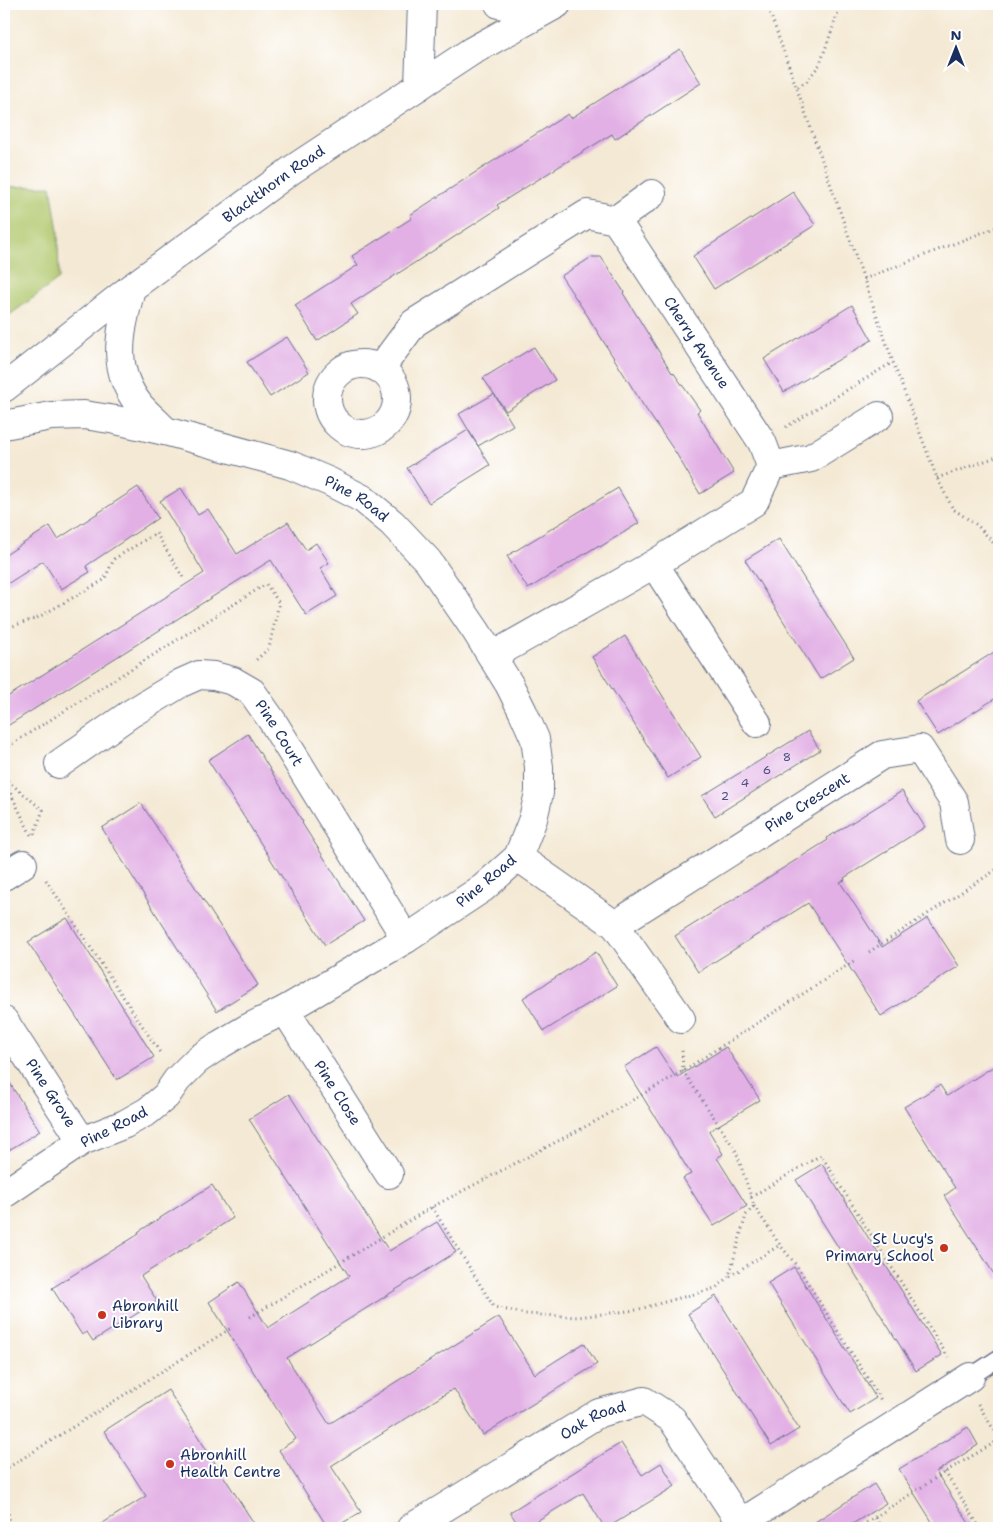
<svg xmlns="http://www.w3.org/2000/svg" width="1003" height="1532" font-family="'Shantell Sans',sans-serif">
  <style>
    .green { fill: #b1c86d; stroke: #667c66 }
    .building { fill: #e2b0e5 }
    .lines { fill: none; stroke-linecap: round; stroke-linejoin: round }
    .service-casing { stroke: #677087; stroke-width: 19 }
    .minor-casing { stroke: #677087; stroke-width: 30 }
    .tertiary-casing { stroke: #677087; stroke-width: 30 }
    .path { stroke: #677087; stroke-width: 3; stroke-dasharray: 1 4; stroke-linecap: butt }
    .service { stroke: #fff; stroke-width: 16 }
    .minor { stroke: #fff; stroke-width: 28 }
    .tertiary { stroke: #fff; stroke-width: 28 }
    .poi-dot { fill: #c8321e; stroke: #fff; stroke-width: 2 }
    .labels { text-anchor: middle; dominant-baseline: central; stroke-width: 4; stroke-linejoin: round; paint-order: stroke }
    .number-label { font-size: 12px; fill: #4d4f80 }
    .street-label { font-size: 15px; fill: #1b2f5e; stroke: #fff }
    .poi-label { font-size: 15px; fill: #1b2f5e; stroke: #fff; text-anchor: start }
  </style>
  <rect width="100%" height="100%" fill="#fff"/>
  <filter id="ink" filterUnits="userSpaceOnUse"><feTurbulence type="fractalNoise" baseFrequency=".02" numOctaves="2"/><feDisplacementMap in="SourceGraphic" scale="10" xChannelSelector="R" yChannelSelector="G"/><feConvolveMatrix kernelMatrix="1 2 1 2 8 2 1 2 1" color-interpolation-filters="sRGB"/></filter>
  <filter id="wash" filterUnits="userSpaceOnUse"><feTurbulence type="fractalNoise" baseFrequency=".0096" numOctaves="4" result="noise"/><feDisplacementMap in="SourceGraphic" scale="20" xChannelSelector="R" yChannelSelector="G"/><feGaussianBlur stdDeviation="1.12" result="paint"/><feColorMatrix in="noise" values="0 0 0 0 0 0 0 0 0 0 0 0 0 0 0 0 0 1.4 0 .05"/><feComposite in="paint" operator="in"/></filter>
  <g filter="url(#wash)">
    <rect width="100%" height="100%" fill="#f4e9d4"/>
    <polygon class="green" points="51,186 58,231 59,279 4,319 4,187"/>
    <g id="blocks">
      <g class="building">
        <polygon points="680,49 701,83 615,139 612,134 555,169 497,205 499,208 351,304 358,314 317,341 295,305 358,265 352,256 412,218 410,215 476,172 568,114 571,118"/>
        <polygon points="793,192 815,225 714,289 693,256"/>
        <polygon points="592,257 601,257 624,292 623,293 672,373 673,372 700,410 697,412 734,473 700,494 676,453 643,405 587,315 561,276"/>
        <polygon points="852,305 872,340 784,392 764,359"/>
        <polygon points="287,337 309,372 270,397 247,362"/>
        <polygon points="534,347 555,380 506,411 483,378"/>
        <polygon points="494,394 513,425 478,446 459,414"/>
        <polygon points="468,430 490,465 429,503 407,468"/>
        <polygon points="138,487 158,518 86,566 90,572 61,589 43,561 4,586 4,556 50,526 58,539"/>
        <polygon points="181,488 198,515 208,509 237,554 288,522 306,550 316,543 329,563 320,568 337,596 306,615 271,560 4,728 4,699 204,573 160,501"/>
        <polygon points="618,488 639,523 600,547 599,545 528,589 507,556"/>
        <polygon points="779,539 854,658 820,679 745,560"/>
        <polygon points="625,636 701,757 668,778 592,657"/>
        <polygon points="999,649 999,696 938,735 916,701"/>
        <polygon points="808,731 820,750 715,816 702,796"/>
        <polygon points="248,734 303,822 302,823 364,921 325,945 208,760"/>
        <polygon points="902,791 925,827 844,878 845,880 840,882 882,947 928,918 959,966 881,1016 808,903 698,972 675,936 828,840 827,838"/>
        <polygon points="141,803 258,985 217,1011 102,828"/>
        <polygon points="67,918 154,1057 117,1080 28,942"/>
        <polygon points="596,952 617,986 544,1031 523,998"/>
        <polygon points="656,1047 676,1078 726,1047 760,1100 709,1131 723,1154 717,1158 747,1206 714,1226 683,1178 691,1174 624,1067"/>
        <polygon points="999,1063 999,1282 944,1196 955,1188 904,1107 940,1085 947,1096"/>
        <polygon points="4,1074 40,1131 4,1153"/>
        <polygon points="289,1094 389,1251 437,1222 456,1252 287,1358 329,1424 499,1317 535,1374 584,1343 597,1364 483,1435 454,1389 445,1394 331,1466 361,1512 334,1528 328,1528 279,1450 296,1439 209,1302 239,1282 268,1328 349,1276 249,1119"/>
        <polygon points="822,1164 942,1355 916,1371 796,1180"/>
        <polygon points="212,1185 233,1218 141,1276 157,1301 93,1341 87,1332 82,1335 52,1288 139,1234 138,1232"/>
        <polygon points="794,1267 876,1398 850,1414 768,1283"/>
        <polygon points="716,1296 799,1429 771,1446 688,1314"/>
        <polygon points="168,1390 257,1528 95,1528 146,1496 104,1431"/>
        <polygon points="968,1427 978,1445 936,1472 972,1528 936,1528 899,1469"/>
        <polygon points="621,1443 642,1475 661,1463 675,1486 607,1528 605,1528 583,1493 525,1528 520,1528 510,1512"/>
        <polygon points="874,1484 886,1503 846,1528 815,1528 812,1524"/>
      </g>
    </g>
  </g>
  <g filter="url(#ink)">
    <use href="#blocks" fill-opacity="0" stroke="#677087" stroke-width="1"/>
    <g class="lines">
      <g class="service-casing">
        <polyline id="service" points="970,1377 999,1358"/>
      </g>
      <g class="minor-casing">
        <g id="minor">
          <polyline points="499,4 540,13"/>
          <polyline points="419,86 422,4"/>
          <polyline points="616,220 652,194"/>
          <path d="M131 288C121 331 109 367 140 406 148 415 157 422 165 431"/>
          <circle cx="362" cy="399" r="35"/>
          <path id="s1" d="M380 369 414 323 587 214 616 220 762 442 771 466 754 502 654 564 492 656"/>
          <path id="s2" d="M4 425 51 416 84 415 116 420 165 431 290 465 330 482 363 499 392 523 428 561 476 631 509 684 523 712 535 739 539 767V793L533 819 518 857 483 888 406 939 285 1010 248 1028 221 1044 197 1060 177 1080 166 1096 148 1111 125 1124 82 1141 4 1194"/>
          <polyline points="771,466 811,458 879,416"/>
          <polyline points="654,564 757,723"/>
          <path id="s3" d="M59 764 130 714 181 683 199 675 214 676 233 681 252 692 273 722 406 939"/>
          <polyline points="518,857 615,925 681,1019"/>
          <polyline points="4,876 23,864"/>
          <path id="s4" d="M615 925 882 755 920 749 954 802 960 840"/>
          <path id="s5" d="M285 1010 389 1174"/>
          <path id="s6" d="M4 1021 82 1141"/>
          <polyline points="741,1523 970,1377"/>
          <path id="s7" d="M411 1528 599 1413 644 1401 672 1419 744 1528"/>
        </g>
      </g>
      <g class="tertiary-casing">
        <g id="tertiary">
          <path id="s8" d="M4 388 131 288 293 169 472 51 557 4"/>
        </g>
      </g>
      <g class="path">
        <polyline points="767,4 893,362 937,478 953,509 977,525 999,549"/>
        <polyline points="798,87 807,81 820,64 841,4"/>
        <polyline points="864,279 999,226"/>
        <polyline points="786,427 893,362"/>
        <polyline points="937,478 999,456"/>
        <polyline points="4,629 37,618 104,580 114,559 156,533 183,577"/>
        <polyline points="4,749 266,584 279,603 269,648 255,661"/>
        <polyline points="4,778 43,810 33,837"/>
        <polyline points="4,780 32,837"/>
        <polyline points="46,880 161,1054"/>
        <polyline points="869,952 999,868"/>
        <polyline points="751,1197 821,1155 948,1357"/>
        <polyline points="754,1206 780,1245 797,1266 881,1400"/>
        <polyline points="432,1207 494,1307 525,1314 578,1317 636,1310 716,1288 729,1276 746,1215 754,1206 736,1151 683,1071 682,1048"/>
        <polyline points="730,1276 780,1245"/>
        <polyline points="250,1317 432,1207 598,1120 683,1071 854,961"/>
        <polyline points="978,1404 999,1438"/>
        <polyline points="4,1470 233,1327"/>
        <polyline points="945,1472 980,1528"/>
        <polyline points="4,1489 10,1523 9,1528"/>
        <polyline points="875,1518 882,1528"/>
        <polyline points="858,1528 945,1472 999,1440"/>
      </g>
      <use href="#service" class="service"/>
      <use href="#minor" class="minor"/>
      <use href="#tertiary" class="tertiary"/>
    </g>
  </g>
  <g class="poi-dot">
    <circle cx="944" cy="1248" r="5"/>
    <circle cx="102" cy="1315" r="5"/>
    <circle cx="170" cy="1464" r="5"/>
  </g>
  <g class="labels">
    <g class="number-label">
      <text x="787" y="757">8</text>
      <text x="767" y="770">6</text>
      <text x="745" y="783">4</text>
      <text x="725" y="796">2</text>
    </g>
    <g class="street-label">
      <text stroke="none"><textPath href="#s8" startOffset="338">Blackthorn Road</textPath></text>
      <text stroke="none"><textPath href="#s1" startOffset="438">Cherry Avenue</textPath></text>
      <text stroke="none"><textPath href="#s2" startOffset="368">Pine Road</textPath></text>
      <text stroke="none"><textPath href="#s3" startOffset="272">Pine Court</textPath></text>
      <text stroke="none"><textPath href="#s4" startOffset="228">Pine Crescent</textPath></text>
      <text transform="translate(486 881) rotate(-40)">Pine Road</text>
      <text stroke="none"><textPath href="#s5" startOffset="98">Pine Close</textPath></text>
      <text stroke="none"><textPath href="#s6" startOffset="86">Pine Grove</textPath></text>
      <text transform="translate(114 1127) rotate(-27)">Pine Road</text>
      <text stroke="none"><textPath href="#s7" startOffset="212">Oak Road</textPath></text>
    </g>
    <g class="poi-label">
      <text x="934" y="1239" text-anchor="end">St Lucy's<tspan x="934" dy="17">Primary School</tspan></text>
      <text x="112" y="1306">Abronhill<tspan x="112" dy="17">Library</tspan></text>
      <text x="180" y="1455">Abronhill<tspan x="180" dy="17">Health Centre</tspan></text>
    </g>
  </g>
  <rect width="1003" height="1532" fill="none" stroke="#fff" stroke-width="20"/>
  <g transform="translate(956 48)" stroke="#ffffff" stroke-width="4" paint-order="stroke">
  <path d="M0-4L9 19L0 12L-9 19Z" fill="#1b2f5e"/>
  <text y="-8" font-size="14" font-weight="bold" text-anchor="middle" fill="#1b2f5e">N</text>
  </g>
</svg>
